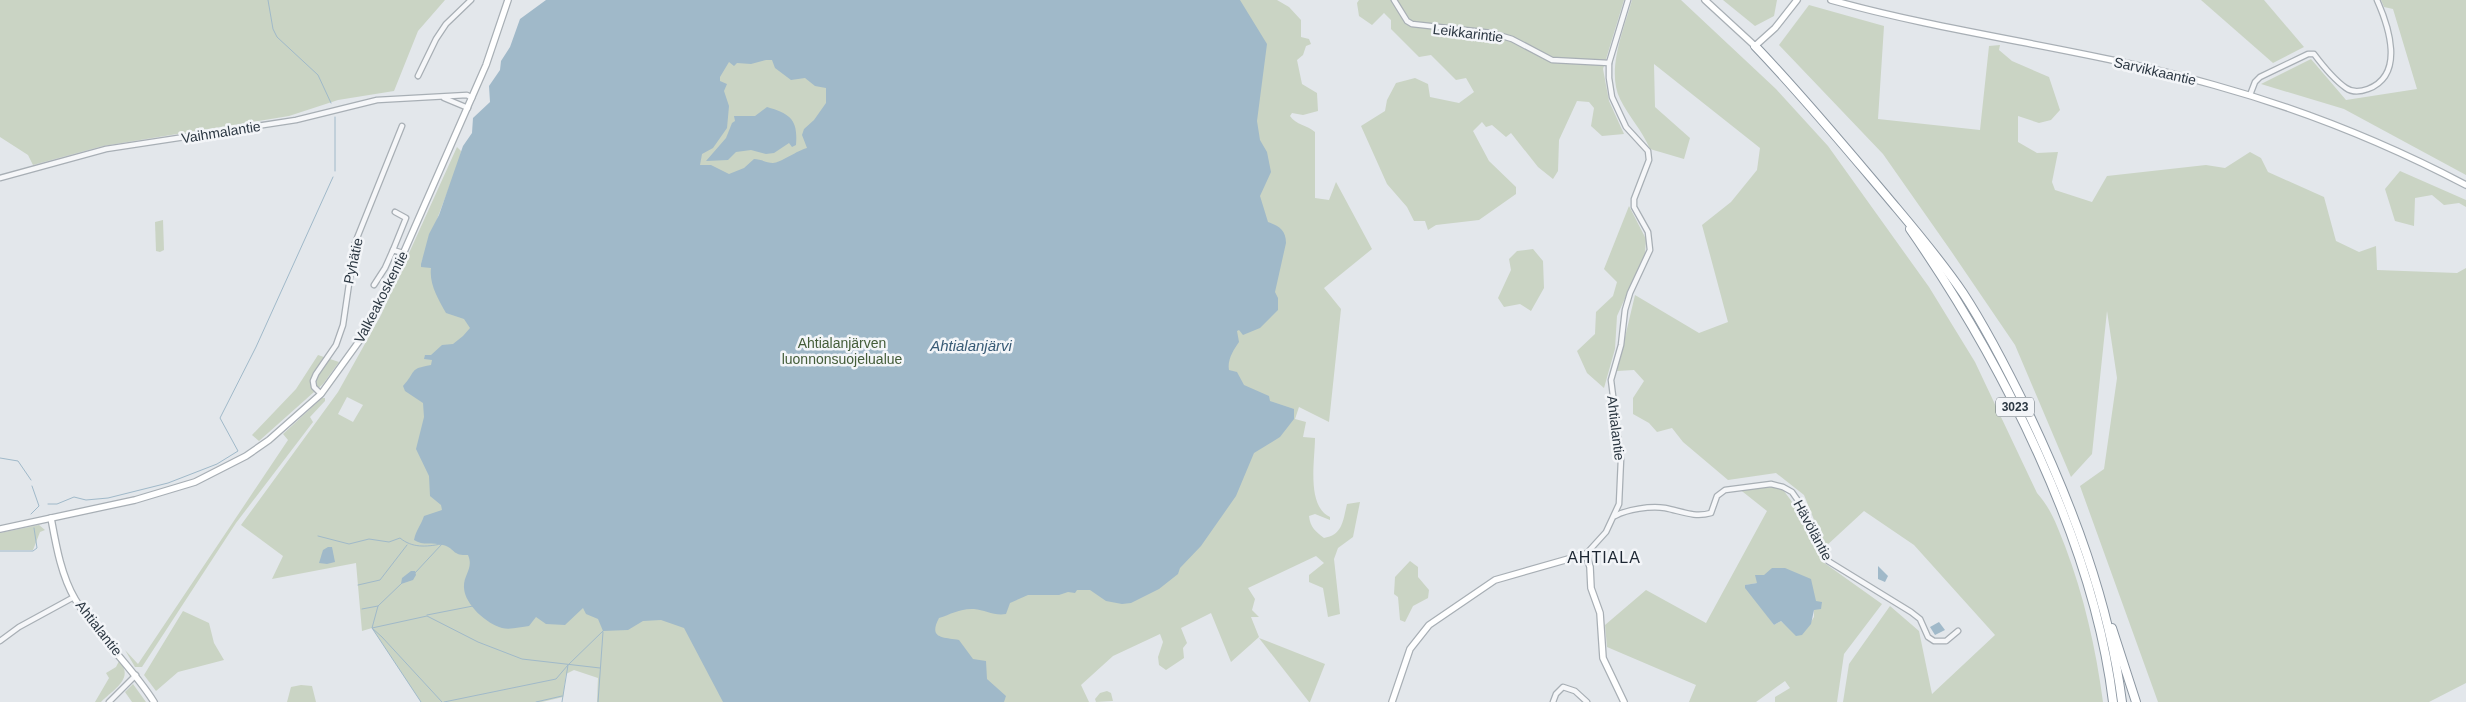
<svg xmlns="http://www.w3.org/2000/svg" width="2466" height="702" font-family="Arial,sans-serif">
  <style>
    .green { fill: #cad4c4; fill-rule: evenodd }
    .water { fill: #a0b9c9; fill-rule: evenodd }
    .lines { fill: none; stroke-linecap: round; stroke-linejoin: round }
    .stream { stroke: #a0b9c9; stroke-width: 1 }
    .street-casing { stroke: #a8afb5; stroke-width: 7 }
    .secondary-casing { stroke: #a8afb5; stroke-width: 8 }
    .highway-casing { stroke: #8b96a1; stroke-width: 10 }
    .street { stroke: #f6f7f9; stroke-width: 4.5 }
    .secondary { stroke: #fff; stroke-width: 5.5 }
    .highway { stroke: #fff; stroke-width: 8 }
    .labels { text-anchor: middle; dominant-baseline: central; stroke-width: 5; stroke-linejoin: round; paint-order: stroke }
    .shield { fill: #f3f5f8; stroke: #677079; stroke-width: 1 }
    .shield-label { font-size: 12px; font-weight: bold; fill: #2b3742 }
    .street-label { font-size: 14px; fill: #2b3742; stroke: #f3f5f8 }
    .park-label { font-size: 14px; fill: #445d39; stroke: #f3f5f8 }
    .water-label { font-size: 15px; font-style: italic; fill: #375a75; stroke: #f3f5f8 }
    .quarter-label { font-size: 16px; letter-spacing: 1px; fill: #1d2733; stroke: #f3f5f8 }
  </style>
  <rect width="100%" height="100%" fill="#e3e7eb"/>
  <g class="green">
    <polygon points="0,0 445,0 418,31 394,91 338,100 289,116 103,146 33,165 28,155 0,137"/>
    <path d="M551 0H1277L1289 7 1301 20V37L1309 39 1311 44 1306 46 1303 55 1297 60 1302 84 1317 93 1318 111 1303 115 1292 113 1290 116C1296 125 1307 125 1315 132V198L1329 200 1336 182 1372 249 1324 288 1341 309 1329 422 1299 407 1295 419 1306 422 1303 437 1315 438C1315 460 1306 506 1330 517V520L1315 514 1309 516C1310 527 1316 532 1324 538 1343 535 1343 520 1347 504L1360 502 1353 537 1338 548 1334 559 1340 614 1328 617 1323 588 1309 582V575L1324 563 1316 556 1248 588 1255 599 1252 610 1259 617H1251L1259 637 1231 662 1211 613 1181 628 1187 643 1183 648 1184 658 1166 670 1159 665 1158 657 1163 642 1160 634 1113 656 1081 685 1089 702H597L598 678 574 670 566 674 563 697 542 702H421L372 628 362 631 356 563 272 579 283 556 241 525 338 392 381 315 457 147 461 151 460 160C446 195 433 229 421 264ZM347 397 363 405 353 422 338 414Z"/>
    <polygon points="1359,0 1624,0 1603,69 1609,101 1624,134 1602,136 1591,126 1594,108 1589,102 1577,101 1559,140 1558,171 1553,179 1538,167 1511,133 1506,137 1492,125 1486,127 1482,122 1473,131 1489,161 1516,187 1516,194 1479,220 1436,225 1428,230 1425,221 1414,221 1407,207 1387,184 1361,126 1385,111 1387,100 1396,83 1415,78 1428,84 1430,97 1459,103 1474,92 1466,78 1456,80 1431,55 1419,57 1391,29 1391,20 1384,13 1372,25 1359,16 1357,3"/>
    <path d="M1632 0H1681L1776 89 1828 146 1929 287 1975 362 2037 493C2052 510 2057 526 2065 546 2084 596 2096 649 2103 702H1843L1849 664 1890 606 1919 631 1932 694 1995 635 1914 545 1864 511 1825 547 1804 495 1776 473 1728 480 1683 442 1672 428 1657 432 1649 423 1633 414V398L1644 381 1634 370 1617 371 1635 295 1699 333 1728 322 1702 225 1731 202 1757 170 1760 148 1654 64 1655 107 1690 138 1684 159 1650 149C1642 130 1629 117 1620 99 1606 70 1624 29 1632 0Z"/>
    <polygon points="1723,0 1777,0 1774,16 1755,26"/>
    <polygon points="2201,0 2264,0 2304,47 2273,63"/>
    <polygon points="2381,0 2466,0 2466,175 2344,109 2261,84 2311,59 2346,100 2417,89 2393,9 2384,7"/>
    <polygon points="1809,5 1884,26 1878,119 1980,130 1989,46 2000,45 1999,50 2012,61 2049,77 2060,110 2051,120 2039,123 2018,116 2018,142 2037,153 2058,152 2052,182 2055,190 2092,202 2107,176 2206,165 2225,168 2250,152 2261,158 2268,172 2324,197 2336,241 2359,252 2376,246 2377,270 2457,273 2466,268 2466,683 2429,702 2158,702 2080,486 2104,469 2117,378 2107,311 2092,454 2071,477 2015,345 1951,251 1883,154 1779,45"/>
    <polygon points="2400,171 2466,200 2466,207 2459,203 2444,205 2432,195 2415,198 2414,226 2395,221 2385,189"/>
    <polygon points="1629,206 1646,239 1645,254 1617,316 1615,349 1604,388 1587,373 1577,351 1595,334 1596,312 1613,296 1617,282 1604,269"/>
    <polygon points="163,220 164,250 160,252 156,251 155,222"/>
    <polygon points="1533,249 1543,261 1544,288 1531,311 1520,304 1504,307 1498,298 1511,270 1509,259 1517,251"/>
    <polygon points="318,355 339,362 323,384 259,441 252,435 296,389"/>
    <polygon points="322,398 325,398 325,401 310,417 313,422 236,523 142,667 135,667 125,650 138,664 288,440 283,434"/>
    <path d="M1781 487 1801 514 1823 562 1882 604 1844 654 1837 702H1775V697L1790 688 1785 681 1756 702H1689L1696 685 1607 647 1605 625 1646 590 1706 623 1767 511 1738 488ZM1757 583 1814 597V617L1807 628 1794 633 1781 621 1774 625 1746 585Z"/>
    <polygon points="39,525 45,530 40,532 33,550 0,550 0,533"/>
    <polygon points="1410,561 1418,567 1418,577 1429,590 1428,598 1413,606 1405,622 1400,620 1398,597 1394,594 1395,577"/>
    <polygon points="183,611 209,623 214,643 224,660 178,672 156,691 144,675"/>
    <polygon points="1259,638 1325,664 1310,702 1309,702"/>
    <path d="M119 661C135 678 114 689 101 702H95L109 678 106 673 116 667Z"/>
    <polygon points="133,684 146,702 132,702 125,692"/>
    <polygon points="301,685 312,686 316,702 287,702 291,687"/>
    <polygon points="1107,691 1111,693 1113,701 1096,702 1095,699 1100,693"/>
  </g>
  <g class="water">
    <path d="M546 0H1240L1267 44 1257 121 1260 140 1267 152 1271 172 1260 196 1268 222C1279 226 1286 230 1286 243L1275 292 1278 298V310L1260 328 1243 335 1239 330 1237 331 1239 342C1234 349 1227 360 1229 370L1237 372 1244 385 1269 396 1270 401 1294 409V419L1280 437 1254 453 1236 496 1201 546 1180 568 1178 574 1159 589 1131 603 1122 604 1106 601 1090 590H1077L1075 593 1068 592 1059 595H1028L1010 603 1006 614C994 616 985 610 974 609 961 608 951 614 939 618 928 639 943 637 959 640L973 659 986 661 987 679 1006 696 1004 702H723L684 628 661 620 643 621 628 630 603 631 598 619 586 614 583 608 565 625 546 624 536 617 529 626C521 627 510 630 502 628 487 624 465 605 464 588 463 575 474 569 468 555 452 556 455 548 443 545 433 542 423 546 414 540 416 530 421 525 424 516L442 510 441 505 430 496 429 476 416 449 424 417 423 403 405 391 403 386C417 371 408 369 431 365L432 360 424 359 425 355H431L442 345 453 344 463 336 470 328 464 319 446 313C438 299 429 284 431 268L421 267V264L429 234 439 215 463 146 472 133 473 118 490 102 489 86 500 70 501 61 510 47 520 19ZM766 60H772L775 68 791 80 805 78 815 86 826 88V103L814 120 804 129 802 135 807 148C798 150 780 163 773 163 767 163 761 159 754 159L744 168 729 174 711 165H700L702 154 713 148 727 128 729 106 724 91 727 84 720 81V77L729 62 734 66 737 63 751 64Z"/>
    <path d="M767 107C791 114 798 120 796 145L792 147 789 143 774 153 766 154 751 150 736 152 728 160 706 161 726 138 732 123 735 121 734 116H755Z"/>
    <polygon points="328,547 332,547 335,562 327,564 319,563 323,550"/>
    <polygon points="1878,566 1888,576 1885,582 1878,579"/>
    <polygon points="1772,568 1785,568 1811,579 1816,601 1822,602 1821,609 1814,610 1811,624 1802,635 1796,636 1781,621 1774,625 1745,588 1745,585 1757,583 1755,575 1764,575"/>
    <polygon points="411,571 415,571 416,575 413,580 401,584 402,578"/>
    <polygon points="1939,622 1945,630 1935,635 1930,627"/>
  </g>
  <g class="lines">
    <g class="stream">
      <polyline points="268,0 273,29 277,37 318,75 331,103"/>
      <polyline points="335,171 335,117"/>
      <polyline points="0,458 18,461 31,480"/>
      <polyline points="48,504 57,504 74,497 86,500 108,498 168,483 217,464 238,451 220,418 256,347 333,177"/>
      <polyline points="31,514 39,506 32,486"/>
      <path d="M318 536 349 544 369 539 389 542 400 538C412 548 426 547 441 544"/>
      <polyline points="0,551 33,551 37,548 34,528"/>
      <polyline points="415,573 442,544"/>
      <polyline points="402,583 378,606 372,628 382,637 442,702"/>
      <polyline points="358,585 380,580 407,545"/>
      <polyline points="362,609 378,606"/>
      <polyline points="427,615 473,606"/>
      <polyline points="421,702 372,628 427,616 478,642 522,659 600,668"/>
      <polyline points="444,702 556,679 568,665"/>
      <polyline points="536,702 562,696"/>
      <polyline points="562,702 568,665 603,631"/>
      <polyline points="598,702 603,632"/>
    </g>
    <g class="street-casing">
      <g id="street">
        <polyline points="1394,0 1407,21 1412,24 1492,33 1512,39 1552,60 1609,63"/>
        <polyline points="418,76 436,39 446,24 471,0"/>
        <path d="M2250 95 2255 82 2260 77 2308 54H2314C2323 66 2333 79 2346 88 2353 93 2360 92 2368 89 2405 75 2389 27 2377 0"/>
        <polyline points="444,98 468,108"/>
        <polyline points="0,178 106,149 296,120 377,100 467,95 472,98"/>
        <polyline points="393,250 406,218 395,212"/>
        <polyline points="374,285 385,268 393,250 403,253"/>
        <polyline points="321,394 314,387 313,381 316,374 336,345 343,325 355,243 402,126"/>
        <path d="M1615 516C1628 509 1650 506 1665 508 1681 511 1694 518 1711 513L1717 496 1725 490 1771 484 1783 487 1792 492 1799 502 1828 561 1911 612 1920 619 1928 637 1934 641H1946L1958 631"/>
        <polyline points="1586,554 1606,532 1619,504 1621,459 1611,380 1621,345 1625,310 1630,293 1650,250 1648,232 1634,207 1634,199 1649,160 1648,151 1626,127 1612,97 1609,78 1609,63 1628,0"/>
        <polyline points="0,641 19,627 74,597"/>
        <polyline points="109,702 136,675"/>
        <polyline points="1553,702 1556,694 1563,687 1575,691 1587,702"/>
      </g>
    </g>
    <g class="secondary-casing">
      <g id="secondary">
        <polyline points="1705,0 1755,46 1775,28 1797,0"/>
        <path d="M1831 0C1957 35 2088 49 2214 85 2301 109 2386 143 2466 185"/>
        <path d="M51 518C56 545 61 575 75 599 97 636 131 665 154 702"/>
        <polyline points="0,529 135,500 195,482 246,456 269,440 321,394 360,340 389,286 486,65 508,0"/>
        <polyline points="1392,702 1410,649 1429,625 1495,580 1586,554 1590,567 1591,588 1600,613 1603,658 1624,702"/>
      </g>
    </g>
    <g class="highway-casing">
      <g id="highway">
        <path d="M1755 46C1802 95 1845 147 1889 199 1915 230 1940 259 1963 293 1988 331 2009 373 2029 414 2072 505 2109 601 2122 702"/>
        <path d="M1910 229C2001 360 2094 542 2113 702"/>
        <polyline points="2112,628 2136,702"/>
      </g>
    </g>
    <use href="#street" class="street"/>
    <use href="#secondary" class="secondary"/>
    <use href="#highway" class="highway"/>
  </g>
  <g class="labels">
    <rect class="shield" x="1996" y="397.5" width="38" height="19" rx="4"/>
    <g class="shield-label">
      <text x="2015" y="407">3023</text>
    </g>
    <g class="street-label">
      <text transform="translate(1468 33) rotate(7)">Leikkarintie</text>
      <text transform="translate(2155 71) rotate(13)">Sarvikkaantie</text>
      <text transform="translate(221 132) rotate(-9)">Vaihmalantie</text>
      <text transform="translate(353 261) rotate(-78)">Pyhätie</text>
      <text transform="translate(381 297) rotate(-63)">Valkeakoskentie</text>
      <text transform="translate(1616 428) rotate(83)">Ahtialantie</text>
      <text transform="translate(1813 530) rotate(62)">Hävöläntie</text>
      <text transform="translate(99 628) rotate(52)">Ahtialantie</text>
    </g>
    <g class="park-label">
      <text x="842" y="343">Ahtialanjärven<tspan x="842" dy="16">luonnonsuojelualue</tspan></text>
    </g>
    <g class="water-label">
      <text x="971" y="345">Ahtialanjärvi</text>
    </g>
    <g class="quarter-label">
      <text x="1604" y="557">AHTIALA</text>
    </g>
  </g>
</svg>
